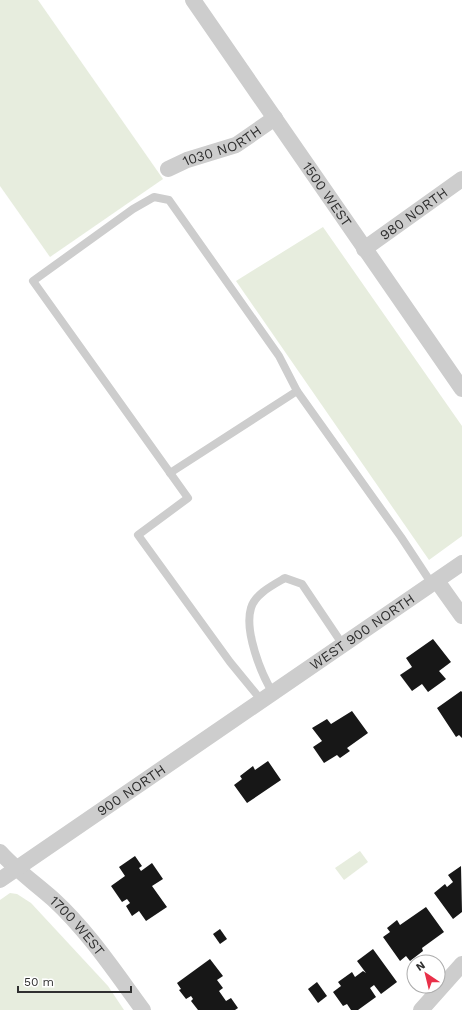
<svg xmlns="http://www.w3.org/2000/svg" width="462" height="1010" font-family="'Work Sans',sans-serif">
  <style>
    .green { fill: #e7edde }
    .building { fill: #171717 }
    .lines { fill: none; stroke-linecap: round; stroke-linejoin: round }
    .lane { stroke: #cdcdcd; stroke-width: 8 }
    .street { stroke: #cdcdcd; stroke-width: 16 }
    .labels { text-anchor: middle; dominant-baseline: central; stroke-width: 4; stroke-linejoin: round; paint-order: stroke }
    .street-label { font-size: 14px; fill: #303030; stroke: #fff }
  </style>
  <rect width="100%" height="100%" fill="#fff"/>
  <g class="green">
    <polygon points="0,0 38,0 163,179 50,257 0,186"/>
    <polygon points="323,227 462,426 462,536 429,560 236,281"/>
    <polygon points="360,851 368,862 344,880 335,868"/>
    <polygon points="10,893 17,894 31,903 108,986 124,1010 0,1010 0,900"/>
  </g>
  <g class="building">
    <polygon points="433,639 451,662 439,671 446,679 428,692 422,684 412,691 400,675 412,667 406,658"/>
    <polygon points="461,691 462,692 462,738 459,735 456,737 437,708"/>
    <polygon points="352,711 368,733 347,748 350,751 340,758 337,755 324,763 313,747 322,741 312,728 327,719 331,724"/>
    <polygon points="268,761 281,780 247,803 234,785 242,779 240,776 253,766 255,770"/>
    <polygon points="135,856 142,866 139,868 141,871 152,863 163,879 152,886 167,907 146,921 139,911 132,916 126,906 130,903 127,899 122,902 111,886 125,876 119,867"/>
    <polygon points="461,866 462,912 453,919 434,893 445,884 447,887 453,882 448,875"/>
    <polygon points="426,907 444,932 422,948 423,951 410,961 406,956 400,961 383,937 390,932 387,928 397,920 400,925"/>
    <polygon points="220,929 227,939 220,944 213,934"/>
    <polygon points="373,949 397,982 381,994 374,985 370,988 376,997 358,1010 351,1010 347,1004 343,1006 333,992 341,986 338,982 352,972 355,977 363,971 366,973 357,961"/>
    <polygon points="210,959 223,976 217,980 223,988 219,991 226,1001 231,998 238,1008 235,1010 198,1010 191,1001 193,999 191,996 186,999 179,990 181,989 177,983"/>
    <polygon points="317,982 327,996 318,1003 308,989"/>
  </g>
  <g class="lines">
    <g class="lane">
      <polyline points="170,473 297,391 401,537 432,584"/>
      <path d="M273 693C261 674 244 631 251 608 255 594 273 585 285 578L302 584 343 645"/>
      <polyline points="262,701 230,662 138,535 188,498 33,281 133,209 154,197 169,200 279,356 297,391"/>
    </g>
    <g class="street">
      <path id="s1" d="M193 0 462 389"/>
      <path id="s2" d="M168 169 187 160 236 145 275 118"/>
      <path id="s3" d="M364 249 462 179"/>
      <polyline points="437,581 462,616"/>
      <path id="s4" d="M0 852C16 870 35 883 53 899 88 931 115 972 143 1010"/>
      <path id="s5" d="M0 880 462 563"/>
      <polyline points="421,1010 462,964"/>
    </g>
  </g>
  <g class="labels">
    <g class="street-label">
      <text stroke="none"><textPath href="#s2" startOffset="59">1030 NORTH</textPath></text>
      <text stroke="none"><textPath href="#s1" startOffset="236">1500 WEST</textPath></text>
      <text stroke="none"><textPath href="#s3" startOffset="61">980 NORTH</textPath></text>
      <text stroke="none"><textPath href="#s5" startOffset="439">WEST 900 NORTH</textPath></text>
      <text stroke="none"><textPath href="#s5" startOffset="159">900 NORTH</textPath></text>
      <text stroke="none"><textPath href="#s4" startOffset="107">1700 WEST</textPath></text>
    </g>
  </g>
  <g transform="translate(426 974) rotate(325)"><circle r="19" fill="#ffffff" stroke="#acacac"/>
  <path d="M0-3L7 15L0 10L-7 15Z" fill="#e93049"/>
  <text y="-6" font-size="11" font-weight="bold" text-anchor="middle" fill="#303030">N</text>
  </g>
  <path d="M18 986v6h113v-6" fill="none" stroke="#303030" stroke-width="2"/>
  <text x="24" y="986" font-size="12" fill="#303030" stroke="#ffffff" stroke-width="3" paint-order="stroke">50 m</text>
</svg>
